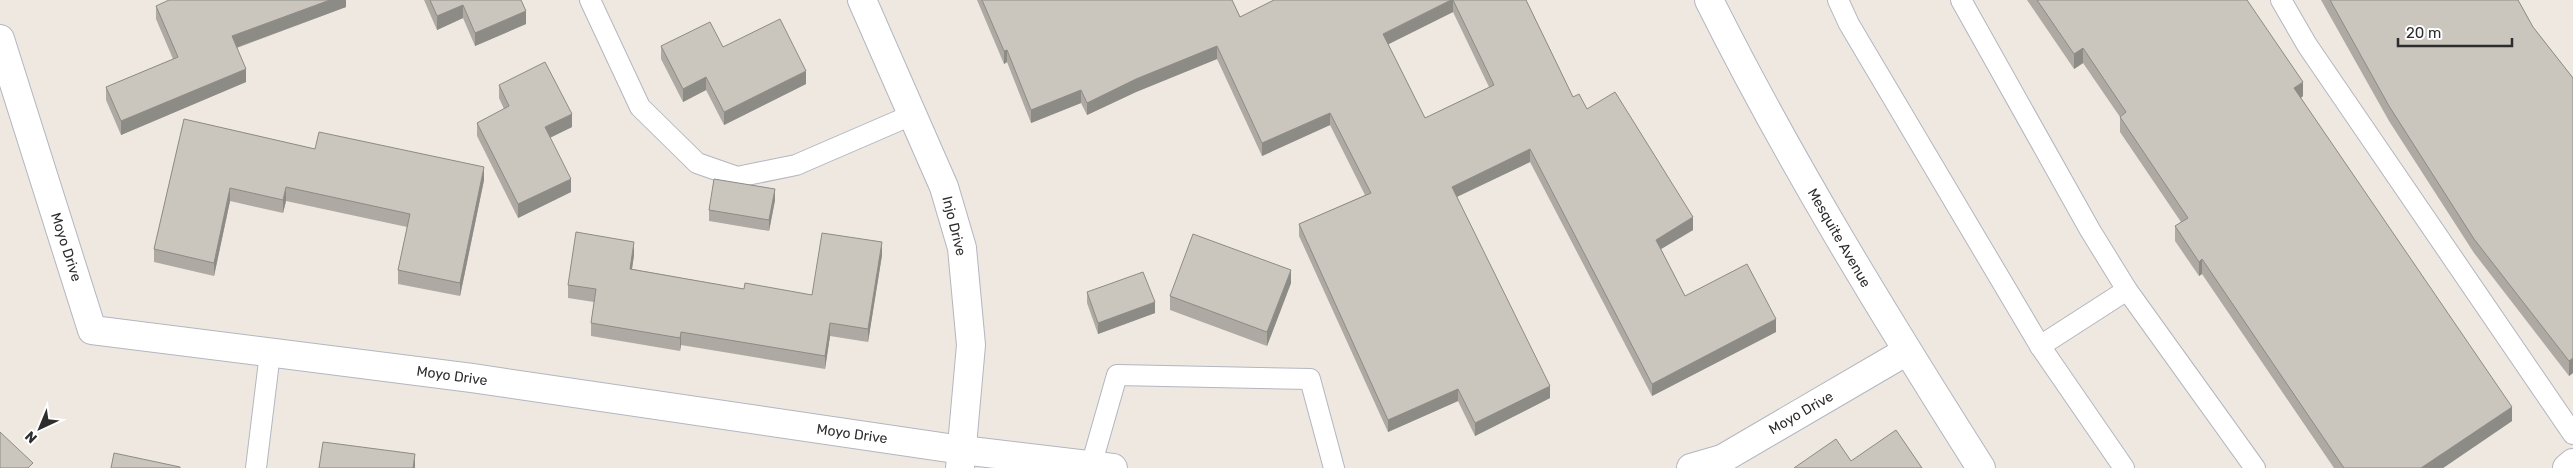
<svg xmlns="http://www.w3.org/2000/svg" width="2573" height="468" font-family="Rubik,sans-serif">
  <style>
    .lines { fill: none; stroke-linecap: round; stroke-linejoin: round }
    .lane-casing { stroke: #b3b6c0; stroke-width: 22 }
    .street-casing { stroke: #b3b6c0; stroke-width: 30 }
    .secondary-casing { stroke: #b3b6c0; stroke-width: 30 }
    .lane { stroke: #fff; stroke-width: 20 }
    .street { stroke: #fff; stroke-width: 28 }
    .secondary { stroke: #fff; stroke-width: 28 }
    .wall { fill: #aeaaa3; fill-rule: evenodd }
    .shaded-wall { fill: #8d8b85 }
    .building { fill: #cac6be; stroke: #8d8b85 }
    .labels { text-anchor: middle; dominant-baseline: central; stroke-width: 4; stroke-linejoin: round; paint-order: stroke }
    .street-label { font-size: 14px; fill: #2d2d2d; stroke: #fff }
  </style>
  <rect width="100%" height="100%" fill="#eee8e0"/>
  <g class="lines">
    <g class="lane-casing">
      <g id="lane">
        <polyline points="590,0 640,107 697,163 737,177 796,165 914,114"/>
        <polyline points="1838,0 1849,24 2040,346 2124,468"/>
        <polyline points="1961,0 2090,230 2127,290 2255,468"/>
        <polyline points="2281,0 2307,45 2573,434"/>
        <polyline points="2040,346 2127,290"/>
        <polyline points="1091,466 1117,375 1310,379 1334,468"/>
        <polyline points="256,468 270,353"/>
      </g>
    </g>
    <g class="street-casing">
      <g id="street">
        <polyline points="862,0 944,187 962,248 971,345 960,468"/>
        <polyline points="0,39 92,330 472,378 962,450 1113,468"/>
        <polyline points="1691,468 1722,459 1907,351"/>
        <polyline points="2567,468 2573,463"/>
      </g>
    </g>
    <g class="secondary-casing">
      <path id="secondary" d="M1709 0C1790 162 1884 315 1981 468"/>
    </g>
    <use href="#lane" class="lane"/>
    <use href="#street" class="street"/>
    <use href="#secondary" class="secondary"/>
  </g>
  <g class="wall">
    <polygon points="346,0 346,7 237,48 246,82 121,135 106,100 106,87 173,59 156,19 156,6"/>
    <polygon points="424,0 521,0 526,24 475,46 463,18 437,30"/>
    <path d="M977 0H1232L1240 17 1274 0H1526L1573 97 1587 109 1693 230 1661 249 1685 296 1776 332 1652 396 1530 162 1457 197 1550 398 1475 436 1458 401 1388 432 1299 236V224L1365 195 1330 125 1262 156 1217 59 1136 92 1087 115 1081 103 1031 123 1007 62 1004 64ZM1453 12 1489 87 1425 118 1388 44Z"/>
    <polygon points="2027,0 2247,0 2303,96 2301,98 2512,421 2443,468 2334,468 2202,274 2199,276 2175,241 2175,226 2181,222 2120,132 2120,117 2083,63 2074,69"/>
    <polygon points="2321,0 2518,0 2533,27 2573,78 2573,373 2569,376 2474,253 2389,121"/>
    <polygon points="661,46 723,47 806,84 724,125 706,90 683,102 661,59"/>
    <polygon points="499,85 572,127 550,138 571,192 518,218 477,136 477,123 504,109 499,98"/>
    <polygon points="184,119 315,149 484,180 460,296 398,284 398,270 407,227 286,201 283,213 230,201 214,276 154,262 154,249"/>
    <polygon points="775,200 769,231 709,221 709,210"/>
    <polygon points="634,255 632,269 744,289 812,295 882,255 868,342 830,336 825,369 681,345 680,351 591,336 591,323 594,302 568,298 568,285"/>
    <polygon points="1291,283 1267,346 1170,310 1170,296"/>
    <polygon points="1087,292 1155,313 1098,334 1087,303"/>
  </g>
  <g class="shaded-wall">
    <polygon points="330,0 346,0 346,7 232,49 232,36"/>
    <polygon points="1451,0 1453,0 1453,12 1383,47 1383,34"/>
    <polygon points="463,5 463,18 437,30 437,16"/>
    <polygon points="526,11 526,24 475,46 475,33"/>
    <polygon points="1217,46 1217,59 1136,92 1087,115 1087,103 1136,79"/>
    <polygon points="2083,48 2083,63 2074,69 2074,54"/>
    <polygon points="1007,50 1007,62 1004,64 1004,51"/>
    <polygon points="246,69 246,82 121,135 121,121"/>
    <polygon points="806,71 806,84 724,125 724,112"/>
    <polygon points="706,77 706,90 683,102 683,89"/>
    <polygon points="2303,82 2303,96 2294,103 2294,88"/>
    <polygon points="1081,90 1081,103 1031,123 1031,110"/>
    <polygon points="1330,113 1330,125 1262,156 1262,143"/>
    <polygon points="572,114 572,127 545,140 545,127"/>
    <polygon points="1530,149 1530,162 1452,199 1452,187"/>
    <polygon points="484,167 484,180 460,296 460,283"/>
    <polygon points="571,179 571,192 518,218 518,204"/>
    <polygon points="286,187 286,201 283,213 283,200"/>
    <polygon points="230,188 230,201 214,276 214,263"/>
    <polygon points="775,189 775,200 769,231 769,220"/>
    <polygon points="1693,217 1693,230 1656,252 1656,240"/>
    <polygon points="634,242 634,255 630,282 630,269"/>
    <polygon points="882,242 882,255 868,342 868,329"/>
    <polygon points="2202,259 2202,274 2199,276 2199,262"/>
    <polygon points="1291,270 1291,283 1267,346 1267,332"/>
    <polygon points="1155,302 1155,313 1098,334 1098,323"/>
    <polygon points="1776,319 1776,332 1652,396 1652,384"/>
    <polygon points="830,323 830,336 825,369 825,356"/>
    <polygon points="681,332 681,345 680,351 680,338"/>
    <polygon points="2573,358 2573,373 2569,376 2569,361"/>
    <polygon points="1550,386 1550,398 1475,436 1475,423"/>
    <polygon points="1458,389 1458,401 1388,432 1388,420"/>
    <polygon points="2512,407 2512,421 2443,468 2421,468"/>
    <polygon points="415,454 415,468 413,468"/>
  </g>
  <g class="building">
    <polygon points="169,0 330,0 232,36 246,69 121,121 106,87 178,57 156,6"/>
    <polygon points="430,0 521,0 526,11 475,33 463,5 437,16"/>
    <polygon points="982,0 1232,0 1240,17 1274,0 1451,0 1383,34 1425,118 1494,85 1453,0 1526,0 1573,97 1579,94 1587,109 1615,92 1693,217 1656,240 1685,296 1747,264 1776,319 1652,384 1530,149 1452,187 1550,386 1475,423 1458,389 1388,420 1299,224 1371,193 1330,113 1262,143 1217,46 1136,79 1087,103 1081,90 1031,110 1007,50 1004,51"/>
    <polygon points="2037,0 2247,0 2303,82 2294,88 2512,407 2421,468 2344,468 2202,259 2199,262 2175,226 2188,218 2120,117 2126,112 2083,48 2074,54"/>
    <polygon points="2330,0 2518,0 2533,27 2573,78 2573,358 2569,361 2474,239 2389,106"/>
    <polygon points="780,19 806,71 724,112 706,77 683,89 661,46 710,22 723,47"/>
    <polygon points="545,62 572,114 545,127 571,179 518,204 477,123 509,106 499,85"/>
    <polygon points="184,119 315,149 319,132 484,167 460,283 398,270 410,214 286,187 283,200 230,188 214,263 154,249"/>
    <polygon points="714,179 775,189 769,220 709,210"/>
    <polygon points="576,232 634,242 630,269 744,289 745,283 812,295 822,233 882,242 868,329 830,323 825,356 681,332 680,338 591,323 596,289 568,285"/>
    <polygon points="1193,234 1291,270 1267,332 1170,296"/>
    <polygon points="1143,272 1155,302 1098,323 1087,292"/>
    <polygon points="1896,430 1922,468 1794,468 1836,439 1851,461"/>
    <polygon points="0,432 33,463 28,468 0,468"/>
    <polygon points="323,442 415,454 413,468 319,468"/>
    <polygon points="114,453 180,467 180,468 111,468"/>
  </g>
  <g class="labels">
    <g class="street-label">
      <text transform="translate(954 226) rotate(76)">Injo Drive</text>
      <text transform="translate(1839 238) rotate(60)">Mesquite Avenue</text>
      <text transform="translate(66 247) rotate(72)">Moyo Drive</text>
      <text transform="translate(452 376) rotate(8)">Moyo Drive</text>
      <text transform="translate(1801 413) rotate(-30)">Moyo Drive</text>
      <text transform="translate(852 434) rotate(8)">Moyo Drive</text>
    </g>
  </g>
  <g transform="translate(40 428) rotate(224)" stroke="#ffffff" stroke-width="4" paint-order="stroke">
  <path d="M0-4L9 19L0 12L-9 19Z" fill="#2d2d2d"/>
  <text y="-8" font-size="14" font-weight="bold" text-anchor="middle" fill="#2d2d2d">N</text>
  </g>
  <path d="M2398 38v8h114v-8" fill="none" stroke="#2d2d2d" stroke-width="2.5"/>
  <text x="2406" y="38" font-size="15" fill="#2d2d2d" stroke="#ffffff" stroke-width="4" paint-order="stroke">20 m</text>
</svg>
